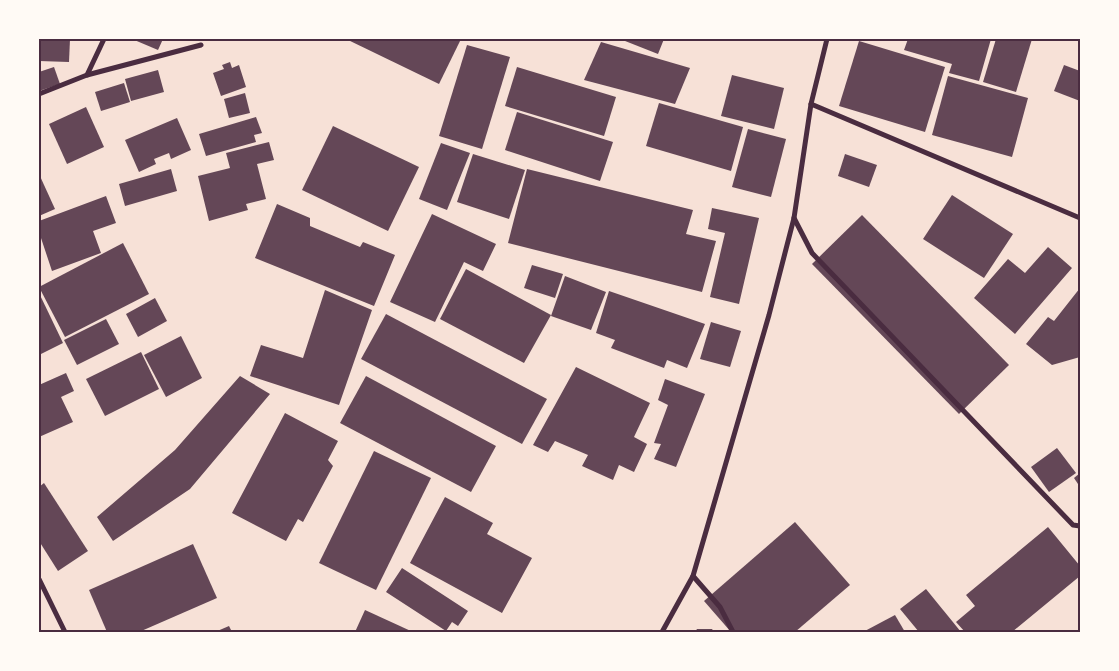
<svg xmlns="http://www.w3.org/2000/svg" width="1119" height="671" font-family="'DM Sans',sans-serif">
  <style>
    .building { fill: #644757 }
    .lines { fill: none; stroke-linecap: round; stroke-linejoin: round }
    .minor { stroke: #4a2c40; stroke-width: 5 }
    .neatline { fill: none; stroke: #4a2c40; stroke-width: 2 }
  </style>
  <rect width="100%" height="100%" fill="#f7e1d7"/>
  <g class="building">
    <polygon points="39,39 70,39 69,62 39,61"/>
    <polygon points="132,39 163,39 158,50"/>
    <polygon points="346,39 461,39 439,84"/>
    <polygon points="620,39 664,39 658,54"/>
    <polygon points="908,39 991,39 979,81 949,73 952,64 904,50"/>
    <polygon points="996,39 1032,39 1016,92 983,82"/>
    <polygon points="859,41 945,67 925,132 839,106"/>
    <polygon points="601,42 690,68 675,104 584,80"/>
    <polygon points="467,45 510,57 482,149 439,136"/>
    <polygon points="230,62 232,68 239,65 246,87 221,96 213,73 224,69 222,65"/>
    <polygon points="1064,65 1080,71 1080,101 1054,91"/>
    <polygon points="54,67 60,84 39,91 39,72"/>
    <polygon points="517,67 616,97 604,136 505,106"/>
    <polygon points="158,70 164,92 131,101 125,79"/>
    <polygon points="732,75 784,88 774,129 721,116"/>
    <polygon points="948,76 1028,98 1012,157 932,135"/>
    <polygon points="124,83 130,102 101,111 95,92"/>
    <polygon points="245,93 250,113 229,118 224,99"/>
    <polygon points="659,103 743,127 731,171 646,146"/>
    <polygon points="86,107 104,147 67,164 49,124"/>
    <polygon points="517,112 613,142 600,181 505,150"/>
    <polygon points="256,117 262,133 254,135 256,142 206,156 199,134"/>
    <polygon points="177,118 191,150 171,159 169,153 154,159 156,164 139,172 125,140"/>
    <polygon points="333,126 419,167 388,231 302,190"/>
    <polygon points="748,129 786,139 771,197 732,187"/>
    <polygon points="269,142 274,160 257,164 266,199 246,204 248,210 209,221 198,176 230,168 226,153"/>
    <polygon points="441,143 470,153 447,210 419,199"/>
    <polygon points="473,154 525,170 509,219 457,202"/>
    <polygon points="845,154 877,165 869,187 838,176"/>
    <polygon points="171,169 177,191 125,206 119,184"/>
    <polygon points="527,169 693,210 686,234 716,241 702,292 508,243"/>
    <polygon points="39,174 55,209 39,216"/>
    <polygon points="952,195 1013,234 984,278 923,239"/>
    <polygon points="106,196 116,223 93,231 101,253 52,271 39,232 39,221"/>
    <polygon points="277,204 310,218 310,226 360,247 363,242 395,255 374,306 255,258"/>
    <polygon points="712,208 759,218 739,304 710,297 725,233 708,229"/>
    <polygon points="432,214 496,244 483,271 464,262 435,322 390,302"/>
    <polygon points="862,215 1009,365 959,414 812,264"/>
    <polygon points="123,243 149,294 65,337 39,287"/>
    <polygon points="1048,247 1072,268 1015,334 974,298 1008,259 1025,273"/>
    <polygon points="532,265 563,274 555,298 524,288"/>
    <polygon points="466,269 551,315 524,363 440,319"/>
    <polygon points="565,276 606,292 591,330 551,316"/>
    <polygon points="1080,288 1080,357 1052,365 1026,344 1048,317 1054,321"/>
    <polygon points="325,290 372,310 339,405 250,376 261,345 303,358"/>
    <polygon points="609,291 705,324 687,368 667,360 664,368 611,348 615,340 596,333"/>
    <polygon points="39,293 63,343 39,355"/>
    <polygon points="155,298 167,321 138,337 126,314"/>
    <polygon points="386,314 547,399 522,444 361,359"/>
    <polygon points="106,319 119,344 77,365 64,340"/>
    <polygon points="711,322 741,331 730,367 700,359"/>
    <polygon points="181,336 202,378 166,397 144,355"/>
    <polygon points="141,352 159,389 105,416 86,379"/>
    <polygon points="576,367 650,403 634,437 647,444 634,472 619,465 613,480 582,466 588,455 555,441 548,452 533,445"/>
    <polygon points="66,373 74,391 61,397 73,422 39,437 39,385"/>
    <polygon points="240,376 270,394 190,489 113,541 97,517 175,450"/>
    <polygon points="366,376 496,446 471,492 340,423"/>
    <polygon points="665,379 705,394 676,467 654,459 661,444 654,443 668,405 658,400"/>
    <polygon points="285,413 338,441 328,460 333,466 303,522 298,519 286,541 232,513"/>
    <polygon points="1057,448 1076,473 1049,492 1031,467"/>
    <polygon points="374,451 431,478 376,590 319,563"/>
    <polygon points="1080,473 1080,487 1074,478"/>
    <polygon points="44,483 88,551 58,571 39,541 39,487"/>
    <polygon points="445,497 493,523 487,534 532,558 502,613 410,563"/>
    <polygon points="795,522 850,585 795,632 731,632 704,601"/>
    <polygon points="1048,527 1080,566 1080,576 1012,632 965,632 956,622 975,606 966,595"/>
    <polygon points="193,544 217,598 139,632 107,632 89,590"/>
    <polygon points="402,568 468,611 458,626 452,622 446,631 386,592"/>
    <polygon points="926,589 961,632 919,632 900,609"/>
    <polygon points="365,610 413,632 355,632"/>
    <polygon points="895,615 905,632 863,632"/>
    <polygon points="229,626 232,632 215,632"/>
    <polygon points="697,629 712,629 714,632 695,632"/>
  </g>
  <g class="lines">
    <g class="minor">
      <polyline points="87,75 104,39"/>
      <polyline points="39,94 87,75 201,45"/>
      <polyline points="811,104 1080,218"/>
      <polyline points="794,218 812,253 1073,525 1080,526"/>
      <polyline points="693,576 720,607 733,632"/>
      <polyline points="39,579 65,632"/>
      <polyline points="662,632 693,576 769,315 794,218 811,104 827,39"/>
    </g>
  </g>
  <rect width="1119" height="671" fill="none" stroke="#fffaf5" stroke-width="80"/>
  <rect x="40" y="40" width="1039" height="591" class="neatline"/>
</svg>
